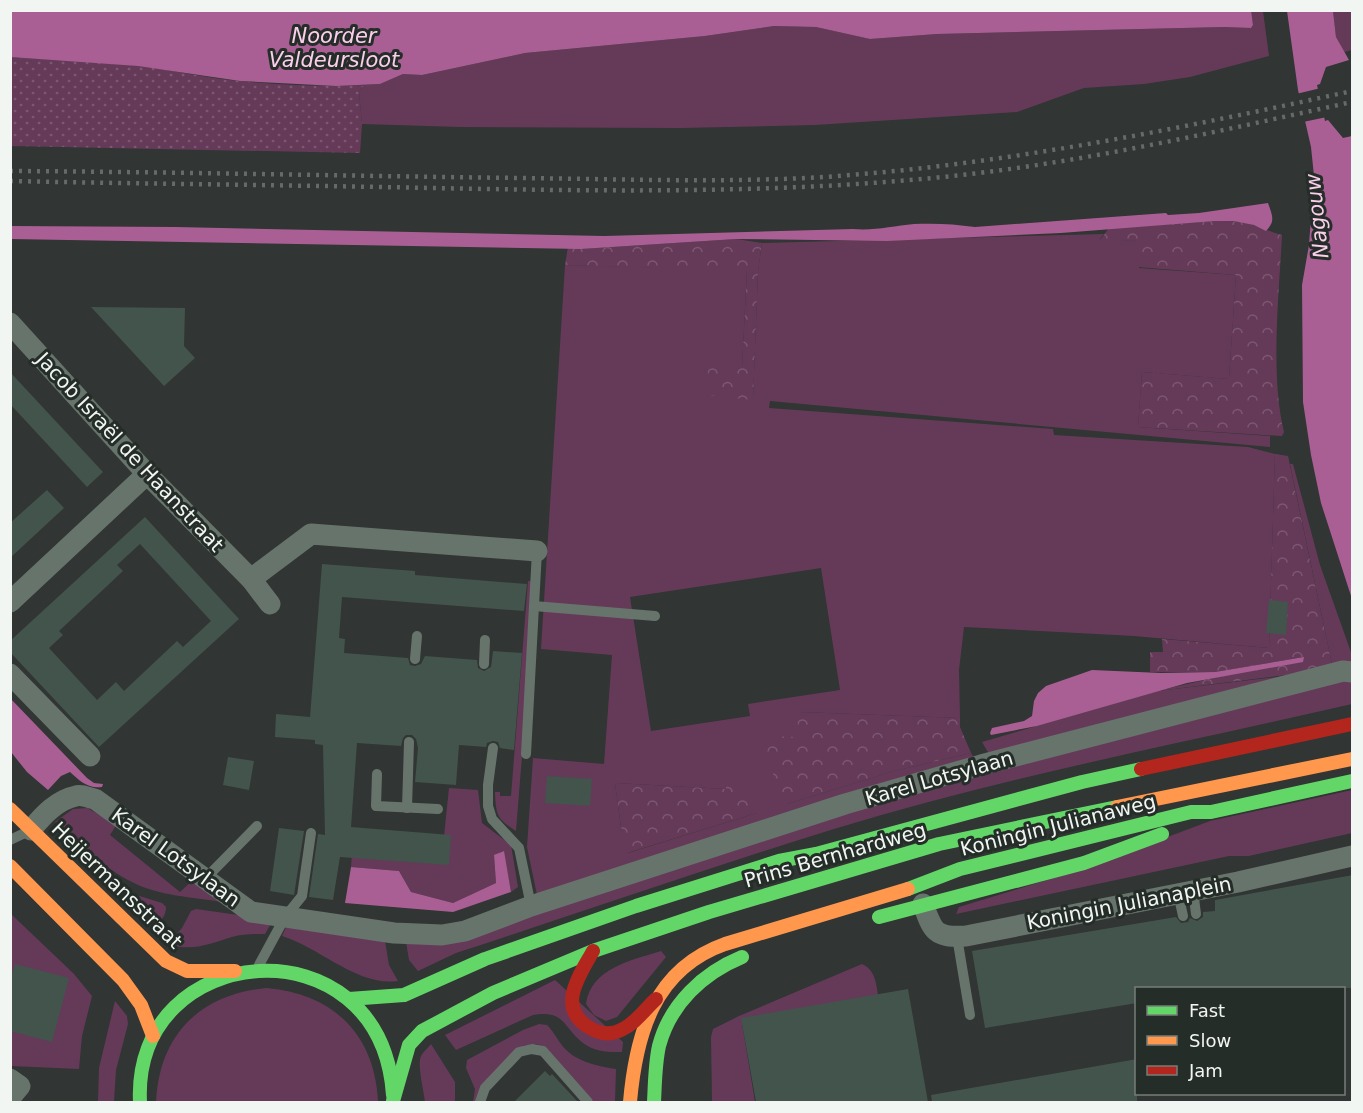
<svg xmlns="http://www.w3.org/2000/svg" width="1363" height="1113" font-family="'DejaVu Sans',sans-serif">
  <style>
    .grass { fill: #653a59; fill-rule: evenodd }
    .forest { fill: url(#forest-crowns) }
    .garden { fill: url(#garden-dots) }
    .water { fill: #a95f94 }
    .pier { fill: #313533 }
    .building { fill: #42544b; fill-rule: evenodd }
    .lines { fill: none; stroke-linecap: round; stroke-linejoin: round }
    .lane { stroke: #67746c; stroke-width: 10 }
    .street { stroke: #67746c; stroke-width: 21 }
    .fast { stroke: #63d668; stroke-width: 14 }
    .slow { stroke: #ff974d; stroke-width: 14 }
    .jam { stroke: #b3261e; stroke-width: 14 }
    .rail { stroke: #656c68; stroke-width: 4.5; stroke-dasharray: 3 6; stroke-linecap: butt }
    .labels { text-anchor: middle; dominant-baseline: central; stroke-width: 6; stroke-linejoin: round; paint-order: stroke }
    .street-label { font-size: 20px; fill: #f1f6f2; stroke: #252d28 }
    .water-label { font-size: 21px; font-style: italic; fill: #fbceec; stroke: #252d28 }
  </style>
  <defs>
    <pattern id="forest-crowns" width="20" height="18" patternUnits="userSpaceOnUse" patternTransform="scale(1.5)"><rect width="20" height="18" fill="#653a59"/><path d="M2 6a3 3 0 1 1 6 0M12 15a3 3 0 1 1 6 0" fill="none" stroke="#7c5771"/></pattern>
    <pattern id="garden-dots" width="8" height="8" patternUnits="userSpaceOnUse" patternTransform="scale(1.5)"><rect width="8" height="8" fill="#653a59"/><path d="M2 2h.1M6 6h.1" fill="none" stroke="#7c5771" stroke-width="1.8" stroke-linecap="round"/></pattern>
  </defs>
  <rect width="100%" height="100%" fill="#313533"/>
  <g class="grass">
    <polygon points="1251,11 1263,11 1269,56 1190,77 1144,84 1084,88 1017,112 815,125 680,128 460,127 362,124 359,92 364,85 380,84 403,74 422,75 525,53 705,36 774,26 816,27 870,39 937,34 1224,27 1251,28 1253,25"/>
    <polygon points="1333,11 1352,11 1352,50 1344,52 1336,37"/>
    <path d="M1104 234 1100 239 1139 241V268L1236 275 1229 379 1142 372 1138 427 1270 436V447L770 401 769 408 1053 429 1054 435 1248 447 1275 454 1269 648 1134 636 964 627 959 670 960 718 800 712 787 804 894 771 971 753 975 760 537 895 527 847 533 758 604 764 612 655 541 649 565 265 747 270 742 367 707 394 753 397 758 271 762 243ZM821 568 840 690 748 704 750 716 651 731 630 597ZM615 783 726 789 757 813 628 853 621 827Z"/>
    <polygon points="1290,464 1293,464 1320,565 1352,655 1352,663 1333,669"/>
    <path d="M528 581H534V606L516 831C497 819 496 815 495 792H500V796H511Z"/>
    <polygon points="1294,675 989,754 982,742 1157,691"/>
    <path d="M1343 677 1352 680V704C1179 744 1004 777 834 829 707 868 582 912 456 953L418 971 409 960 406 942 793 826Z"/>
    <polygon points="449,788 478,790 482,823 511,845 518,887 511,892 503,851 494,856 496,883 453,903 411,892 399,871 351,867 353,840 326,833 349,828 444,836"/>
    <polygon points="1352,790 1352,833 1249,856 1229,856 956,914 959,907 1080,870 1210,821"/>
    <path d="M87 808 117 824 110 835 180 892 194 879 222 902C193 897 158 896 132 882 103 868 79 842 55 822L73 809Z"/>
    <path d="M130 893 162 903 166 907C166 916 160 923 152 928L124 901Z"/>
    <path d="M196 909 273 920 265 934C253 934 242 934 232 937 209 944 192 952 168 944L182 928 191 911Z"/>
    <polygon points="10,913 74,974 92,996 82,1036 79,1069 11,1066"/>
    <path d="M288 923 385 941 389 965 398 981C358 987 319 947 282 936Z"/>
    <path d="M661 951 666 957 617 1017 606 1021 594 1015 586 1004C591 968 632 960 661 951Z"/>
    <path d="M862 964C875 970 876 982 878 995L743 1019 742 1023 755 1102H712L711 1037 713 1029 739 1016Z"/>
    <path d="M555 980 623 1042 622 1052C610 1052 596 1052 586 1045 563 1030 567 1009 533 1015L456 1050 445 1035Z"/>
    <path d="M267 988C334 994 375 1035 378 1102H156C159 1035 200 994 267 988Z"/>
    <polygon points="115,1001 127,1016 128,1024 116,1070 114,1102 98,1102 99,1068"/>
    <path d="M539 1024 547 1025C553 1031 556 1037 561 1044 573 1061 596 1066 616 1069L615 1102H594L546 1047 536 1044 523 1046 477 1102H473L475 1089 466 1068 467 1060 523 1030Z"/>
    <path d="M431 1044 455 1082V1102H425C424 1091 417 1065 421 1056 423 1052 428 1048 431 1044Z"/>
  </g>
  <g class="forest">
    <path d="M1215 221C1227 221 1242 220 1254 225 1263 229 1272 232 1282 235 1279 295 1270 375 1284 432L1282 436 1138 427 1142 372 1229 379 1236 275 1138 267 1139 241 1100 240 1109 228Z"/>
    <polygon points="736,239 762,243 758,271 753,400 707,395 708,364 742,367 747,271 565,265 568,247 581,249"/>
    <polygon points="1275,454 1288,456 1333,669 1157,691 1304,657 1215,672 1150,672 1150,652 1163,652 1162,639 1269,648"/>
    <polygon points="799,712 960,718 960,727 971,753 894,771 787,804 784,803 767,758 768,736 796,737"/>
    <polygon points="727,780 747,782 757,813 627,853 621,827 615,783 726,789"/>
  </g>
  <path class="garden" d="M10 57C53 60 97 61 139 66 173 70 206 78 240 81 281 85 322 87 364 85L359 92 362 124 360 153 11 146Z"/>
  <g class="water">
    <polygon points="1251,10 1253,25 1251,28 1224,27 937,34 870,39 816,27 774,26 705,36 525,53 422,75 403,74 380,84 336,86 240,81 138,66 10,57 11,10"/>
    <polygon points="1287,11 1333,11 1336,37 1349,60 1326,67 1320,84 1317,85 1325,121 1328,120 1343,138 1352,136 1352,599 1321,503 1311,455 1303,402 1302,285 1309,245 1314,176 1311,147 1298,90"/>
    <path d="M1268 203C1272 215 1276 221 1266 231L1254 225 1234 221H1215L1061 233 887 241 736 239 581 249 10 239 11 226 176 227 604 236 853 229C874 231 893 226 914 224 935 223 955 224 975 227L1166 213 1168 215 1199 213Z"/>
    <polygon points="1304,657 1303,662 1187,683 1037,726 991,735 990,733 992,728 1024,721 1032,716 1034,701 1038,693 1046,686 1092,670 1161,673 1215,672"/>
    <path d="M10 698 87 778 94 783 103 784 102 787C88 789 80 781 70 772L61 776 48 790 27 772 11 752Z"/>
    <polygon points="504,851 511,892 453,912 345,903 351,867 399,871 411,892 453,903 496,883 494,855"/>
  </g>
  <polygon class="pier" points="1321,88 1327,117 1303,122 1296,94"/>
  <g class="building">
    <polygon points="91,307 185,308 184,346 195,358 164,386"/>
    <polygon points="10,372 103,472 87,487 10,404"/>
    <polygon points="47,490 64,508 10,558 10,523"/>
    <path d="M145 517 239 619 99 747 10 652V641ZM140 544 211 621 183 647 177 641 124 691 116 682 97 700 49 648 63 635 59 631 123 571 117 565Z"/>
    <polygon points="322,564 415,571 415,575 527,584 524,611 342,597 339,638 345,639 344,653 408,658 410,665 415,666 421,664 425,656 477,660 478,668 484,671 491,667 493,651 522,653 514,750 500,748 498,742 493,741 487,743 486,747 459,745 456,785 415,782 418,748 416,739 412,735 406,735 403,738 401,746 357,743 351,827 451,835 449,865 340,857 333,900 309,897 318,834 325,835 323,745 315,744 315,740 275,737 276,714 310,717"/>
    <polygon points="1269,600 1288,602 1286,635 1266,633"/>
    <polygon points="228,757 254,761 249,790 223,785"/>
    <polygon points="547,776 592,779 590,806 545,803"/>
    <polygon points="279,828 304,831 294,895 270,891"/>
    <polygon points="1353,875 1353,988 1137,988 1137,1003 985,1028 972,951 1176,917 1181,923 1188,922 1190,918 1197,921 1203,917 1203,912 1215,911 1215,900"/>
    <polygon points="15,964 69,978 52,1042 10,1031 10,980"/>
    <polygon points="908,989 928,1102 756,1102 741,1018"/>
    <polygon points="1137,1059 1137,1102 932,1102 931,1095"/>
    <polygon points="545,1071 550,1076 552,1074 578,1102 514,1102"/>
  </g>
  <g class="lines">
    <g class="lane">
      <polyline points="537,551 534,606 655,616"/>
      <polyline points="415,659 417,636"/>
      <polyline points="484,664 485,640"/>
      <polyline points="493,748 488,785 488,806 492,819 519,848 531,906"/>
      <polyline points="526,754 534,606"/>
      <polyline points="377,774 376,806 438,809"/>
      <polyline points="407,808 409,742"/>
      <polyline points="10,840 29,831"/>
      <polyline points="205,879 257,826"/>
      <polyline points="1193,890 1196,914"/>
      <polyline points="1178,893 1183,916"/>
      <polyline points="957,937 970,1015"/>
      <polyline points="259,965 285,917 302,896 311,833"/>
      <polyline points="480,1102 485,1088 519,1052 532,1049 543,1051 588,1102"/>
    </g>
    <g class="street">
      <polyline points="10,323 147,474 251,579 270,604"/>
      <polyline points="251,579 311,534 537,551"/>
      <polyline points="10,602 147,474"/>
      <polyline points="10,674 90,756"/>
      <path d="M31 830C43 815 57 800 76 796 82 794 89 798 95 799L251 912 394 933 442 935 465 931 531 906 845 804 981 765 1343 671 1352 672"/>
      <path d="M923 904C933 932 935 938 966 936L1238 882 1352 856"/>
      <polyline points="10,1079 20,1086 10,1098"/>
    </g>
    <g class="fast">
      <polyline points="908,889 960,869 1191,812 1211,812 1352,781"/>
      <polyline points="879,917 1084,863 1162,834"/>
      <polyline points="349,999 404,995 485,959 636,906 779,861 816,854 1082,782 1141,769"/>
      <polyline points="393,1101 409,1045 422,1031 493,993 593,951 709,912 939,844 1117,807"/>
      <path d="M140 1102C132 939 381 918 393 1095"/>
      <path d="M654 1102C655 1083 655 1064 659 1046 670 1004 703 973 742 957"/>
    </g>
    <g class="slow">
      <polyline points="1117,807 1352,759"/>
      <polyline points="10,809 166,961 187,971 235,971"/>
      <polyline points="10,866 123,980 141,1005 153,1036"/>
      <path d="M630 1102C636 1034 654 969 725 944L908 889"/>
    </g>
    <g class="jam">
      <polyline points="1141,769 1352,724"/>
      <path d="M593 951C580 975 555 1008 590 1028 600 1034 611 1035 621 1030 635 1024 645 1009 656 999"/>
    </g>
    <g class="rail">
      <path d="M10 171C180 172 350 176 519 178 621 179 723 183 824 177 1003 165 1178 129 1352 91"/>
      <path d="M10 181C151 184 291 185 431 188 598 191 766 194 932 178 1074 165 1214 132 1352 102"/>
    </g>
  </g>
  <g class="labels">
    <g class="street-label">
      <text transform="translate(130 452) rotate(47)">Jacob Israël de Haanstraat</text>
      <text transform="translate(939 778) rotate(-16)">Karel Lotsylaan</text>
      <text transform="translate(1058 825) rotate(-14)">Koningin Julianaweg</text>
      <text transform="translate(835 855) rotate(-16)">Prins Bernhardweg</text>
      <text transform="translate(176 857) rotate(36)">Karel Lotsylaan</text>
      <text transform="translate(117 885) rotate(44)">Heijermansstraat</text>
      <text transform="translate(1129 903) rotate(-11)">Koningin Julianaplein</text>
    </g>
    <g class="water-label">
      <text x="334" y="36">Noorder<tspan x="334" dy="24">Valdeursloot</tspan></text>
      <text transform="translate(1317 216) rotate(-96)">Nagouw</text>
    </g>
  </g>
  <rect width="1363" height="1113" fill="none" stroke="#f1f6f2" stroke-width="24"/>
  <rect x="1135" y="987" width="210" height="108" fill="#252d28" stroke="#777d79" stroke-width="1.5"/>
  <rect x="1147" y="1006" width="30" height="9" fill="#63d668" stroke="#777d79" stroke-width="1.5"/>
  <text x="1189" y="1017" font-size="18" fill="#f1f6f2">Fast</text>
  <rect x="1147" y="1036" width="30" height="9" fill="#ff974d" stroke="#777d79" stroke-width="1.5"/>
  <text x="1189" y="1047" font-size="18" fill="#f1f6f2">Slow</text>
  <rect x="1147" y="1066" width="30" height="9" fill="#b3261e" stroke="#777d79" stroke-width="1.5"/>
  <text x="1189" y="1077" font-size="18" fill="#f1f6f2">Jam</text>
</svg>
